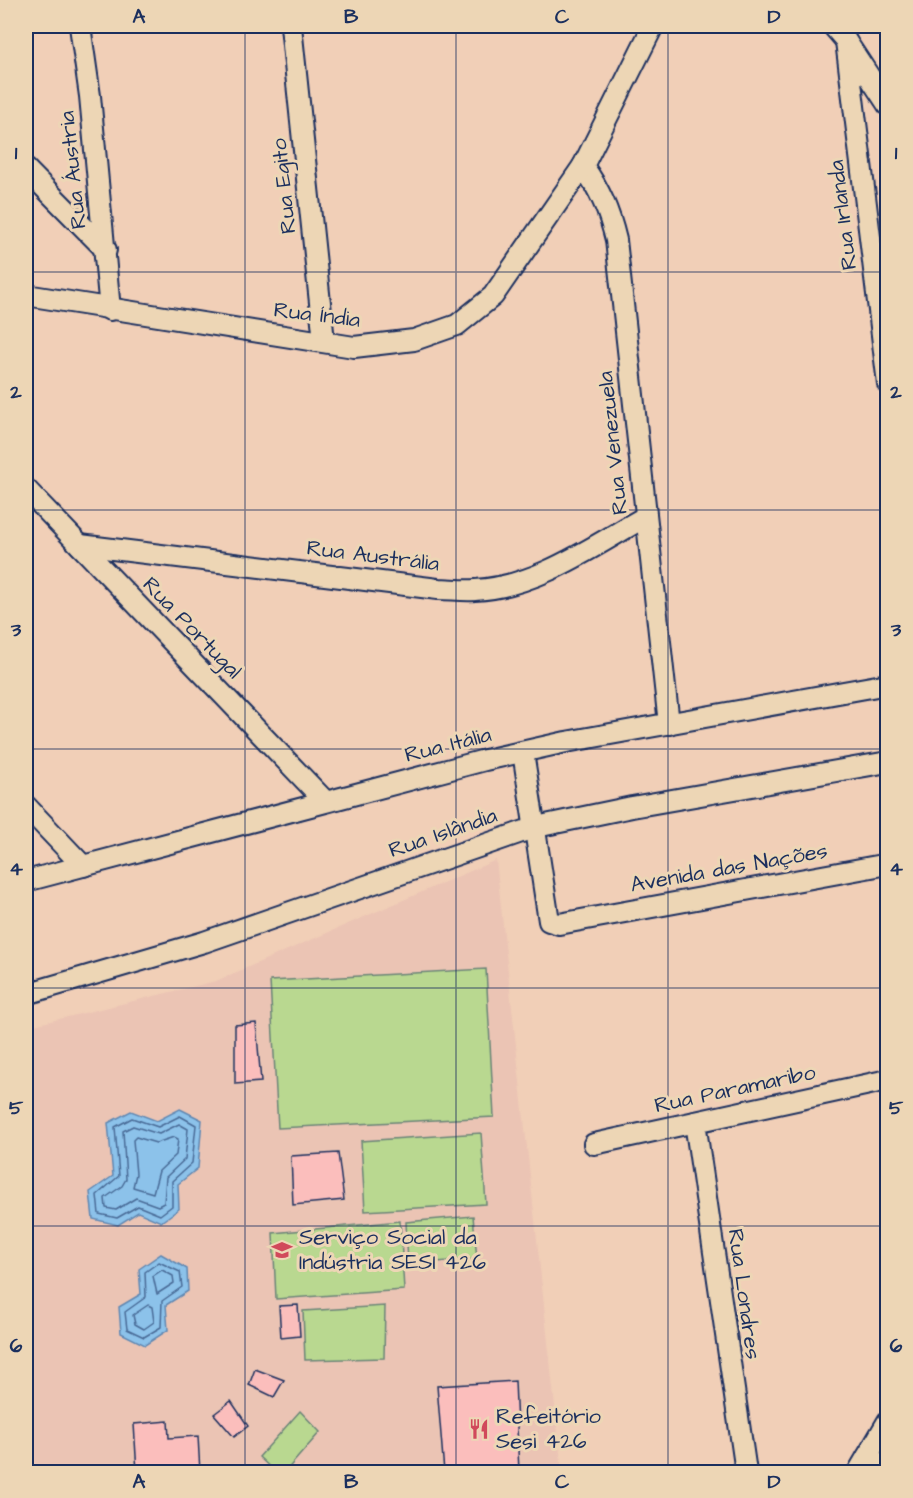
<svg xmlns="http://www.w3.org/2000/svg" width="913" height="1498" font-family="'Architects Daughter',sans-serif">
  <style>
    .built { fill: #ebc4b4 }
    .green { fill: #b9d890; stroke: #6a8477; stroke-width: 1.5 }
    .water { fill: #8cc2ea; stroke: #5f87b2; stroke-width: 1.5 }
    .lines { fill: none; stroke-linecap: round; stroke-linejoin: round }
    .shore { stroke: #486a96; stroke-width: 1.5 }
    .building { fill: #fbbebc; stroke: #1b2f5e; stroke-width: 1.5 }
    .minor-casing { stroke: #1b2f5e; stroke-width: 24 }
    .minor { stroke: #edd6b5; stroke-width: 20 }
    .grid { fill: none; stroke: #1b2f5e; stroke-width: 1.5; stroke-opacity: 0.55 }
    .labels { text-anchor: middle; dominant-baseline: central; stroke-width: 6; stroke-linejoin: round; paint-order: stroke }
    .street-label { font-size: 22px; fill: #1b2f5e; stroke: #edd6b5 }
    .poi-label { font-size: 22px; fill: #1b2f5e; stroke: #edd6b5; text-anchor: start }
    .neatline { fill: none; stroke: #1b2f5e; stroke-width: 2 }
    .grid-label { font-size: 20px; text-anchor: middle; font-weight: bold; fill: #1b2f5e }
  </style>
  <rect width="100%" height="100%" fill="#f1cfb7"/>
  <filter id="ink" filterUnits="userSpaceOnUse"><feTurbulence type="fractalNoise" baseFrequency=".0167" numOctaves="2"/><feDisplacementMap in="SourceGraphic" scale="12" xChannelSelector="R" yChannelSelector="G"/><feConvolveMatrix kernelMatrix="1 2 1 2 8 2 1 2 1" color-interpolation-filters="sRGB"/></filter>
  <g filter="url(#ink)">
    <polygon class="built" points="496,860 562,1472 26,1472 26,1027 216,981"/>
    <g class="green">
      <polygon points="486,969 494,1117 278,1128 270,981"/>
      <polygon points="481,1133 486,1204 365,1211 361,1141"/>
      <polygon points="473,1216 477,1259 408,1264 406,1222"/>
      <polygon points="400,1221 404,1290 276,1299 273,1233"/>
      <polygon points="385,1306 384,1358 305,1360 303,1311"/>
      <polygon points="300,1411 320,1432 285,1472 275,1472 259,1457"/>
    </g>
    <g class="water">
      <polygon points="180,1109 202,1120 198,1168 178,1184 179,1209 161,1222 138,1212 118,1225 93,1219 90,1192 113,1176 108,1123 131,1111 157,1121"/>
      <polygon points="161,1254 187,1269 188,1291 166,1305 168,1330 145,1345 121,1333 119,1307 141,1294 139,1269"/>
    </g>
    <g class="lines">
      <g class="shore">
        <polygon points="180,1116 196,1125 192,1163 172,1181 172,1206 160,1215 138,1206 117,1218 99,1214 97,1195 119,1176 115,1127 132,1118 158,1127"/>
        <polygon points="179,1124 188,1129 185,1159 166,1177 164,1203 158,1206 136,1198 116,1210 106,1208 105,1198 122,1186 126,1179 123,1131 133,1126 159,1134"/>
        <polygon points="136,1137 156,1143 174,1137 178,1139 176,1155 159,1171 153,1193 133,1187 136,1174 133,1140"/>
        <polygon points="159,1262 180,1272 182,1287 162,1301 161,1327 144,1337 127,1329 125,1312 146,1297 145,1272"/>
        <polygon points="162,1270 173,1276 174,1283 157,1294 153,1276"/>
        <polygon points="148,1305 152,1307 154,1322 144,1329 135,1324 133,1315"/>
      </g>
    </g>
    <g class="building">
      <polygon points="256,1023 261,1082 235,1084 235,1025"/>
      <polygon points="338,1153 344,1200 293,1205 291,1156"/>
      <polygon points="298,1305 300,1336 281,1338 279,1306"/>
      <polygon points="255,1369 284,1380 274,1397 249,1385"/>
      <polygon points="515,1381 519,1472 444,1472 437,1386"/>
      <polygon points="231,1401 248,1426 234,1437 214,1414"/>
      <polygon points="168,1421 169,1438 198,1436 200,1472 137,1472 134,1424"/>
    </g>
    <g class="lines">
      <g class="minor-casing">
        <g id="minor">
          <polyline points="80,26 90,96 110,310"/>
          <polyline points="291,26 324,341"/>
          <polyline points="833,26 846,41 888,105"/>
          <polyline points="846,41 888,384"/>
          <path d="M583 166C600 190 609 211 616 240L669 724"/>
          <polyline points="26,169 106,250"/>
          <polyline points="26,295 354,347 414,340 457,325 493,296 583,166 653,26"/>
          <polyline points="26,489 324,800"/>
          <path d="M80 545 438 589C450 589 463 591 475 590 537 587 593 546 645 517"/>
          <polyline points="523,752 549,921 559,924 888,864"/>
          <polyline points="26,806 83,866"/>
          <polyline points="26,881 485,760 566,742 888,684"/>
          <polyline points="26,994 204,942 536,827 632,807 888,762"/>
          <polyline points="695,1122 746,1472"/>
          <polyline points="594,1144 888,1080"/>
          <polyline points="867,1457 888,1469"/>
          <polyline points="858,1472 888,1421"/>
        </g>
      </g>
      <use href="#minor" class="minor"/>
    </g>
  </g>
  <path class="grid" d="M245 26V1472M456 26V1472M668 26V1472M26 272H888M26 510H888M26 749H888M26 988H888M26 1226H888"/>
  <defs>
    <g id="school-bare" transform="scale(1.62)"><path d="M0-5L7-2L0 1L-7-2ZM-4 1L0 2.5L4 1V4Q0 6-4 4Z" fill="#d1495b" stroke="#edd6b5" stroke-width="2.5" paint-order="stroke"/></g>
    <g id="restaurant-bare" transform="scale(1.62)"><path d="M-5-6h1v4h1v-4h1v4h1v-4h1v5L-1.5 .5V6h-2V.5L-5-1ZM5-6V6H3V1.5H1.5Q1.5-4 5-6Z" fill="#d1495b" stroke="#edd6b5" stroke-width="2.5" paint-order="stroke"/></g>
  </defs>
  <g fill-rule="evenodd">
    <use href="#school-bare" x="282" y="1250"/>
    <use href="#restaurant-bare" x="479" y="1429"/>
  </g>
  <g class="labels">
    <g class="street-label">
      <text transform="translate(73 170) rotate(-96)">Rua Áustria</text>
      <text transform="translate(284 186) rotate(-96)">Rua Egito</text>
      <text transform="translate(843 215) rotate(-97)">Rua Irlanda</text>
      <text transform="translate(317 315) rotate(7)">Rua Índia</text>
      <text transform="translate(613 443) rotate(-96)">Rua Venezuela</text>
      <text transform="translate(373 556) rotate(7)">Rua Austrália</text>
      <text transform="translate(192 628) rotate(46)">Rua Portugal</text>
      <text transform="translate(448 745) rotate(-14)">Rua Itália</text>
      <text transform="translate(443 833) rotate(-19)">Rua Islândia</text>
      <text transform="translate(729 868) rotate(-10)">Avenida das Nações</text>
      <text transform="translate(735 1089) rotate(-12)">Rua Paramaribo</text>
      <text transform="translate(744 1294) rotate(82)">Rua Londres</text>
    </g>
    <g class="poi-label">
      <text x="299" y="1237">Serviço Social da<tspan x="299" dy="25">Indústria SESI 426</tspan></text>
      <text x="496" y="1416">Refeitório<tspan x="496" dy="25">Sesi 426</tspan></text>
    </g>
  </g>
  <rect width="913" height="1498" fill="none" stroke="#edd6b5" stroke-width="66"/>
  <rect x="33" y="33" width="847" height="1432" class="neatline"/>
  <g class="grid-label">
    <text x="139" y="23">A</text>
    <text x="351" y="23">B</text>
    <text x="562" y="23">C</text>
    <text x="774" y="23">D</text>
    <text x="16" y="159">1</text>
    <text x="896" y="159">1</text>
    <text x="16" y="398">2</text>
    <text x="896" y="398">2</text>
    <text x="16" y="636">3</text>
    <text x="896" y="636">3</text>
    <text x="16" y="875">4</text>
    <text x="896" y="875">4</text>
    <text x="16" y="1114">5</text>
    <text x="896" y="1114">5</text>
    <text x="16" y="1352">6</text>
    <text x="896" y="1352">6</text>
    <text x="139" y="1488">A</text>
    <text x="351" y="1488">B</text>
    <text x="562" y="1488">C</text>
    <text x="774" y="1488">D</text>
  </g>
</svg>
